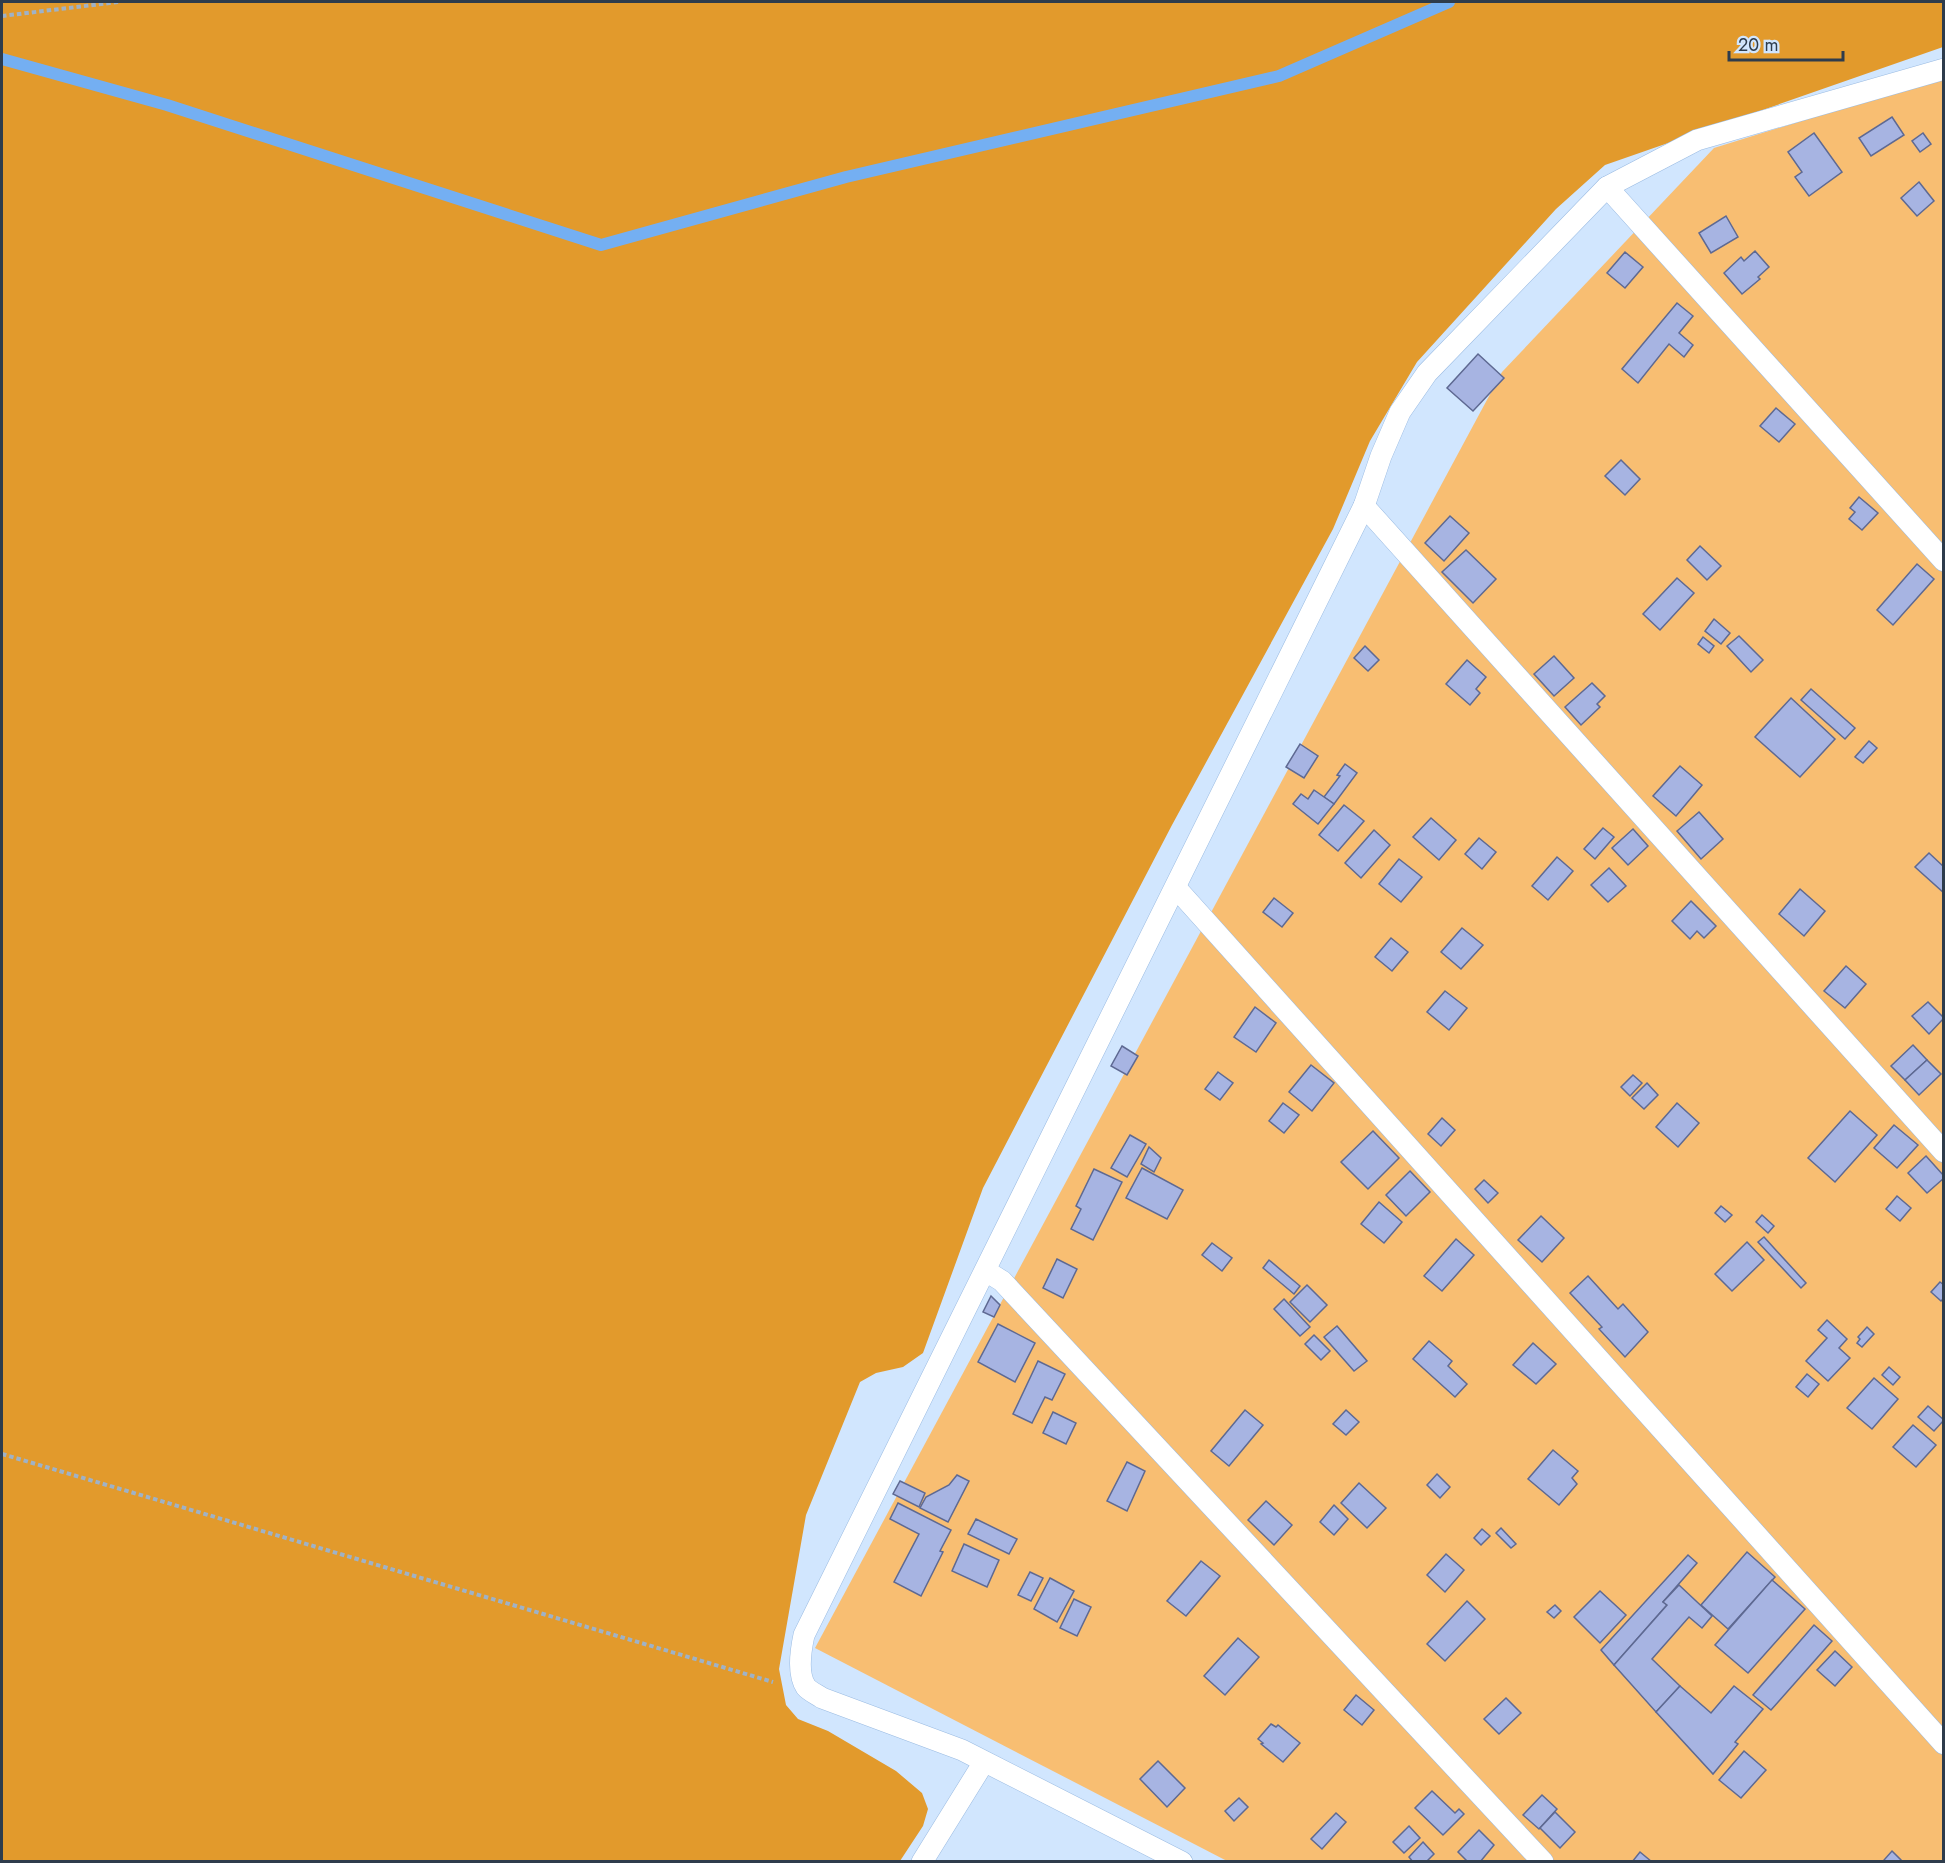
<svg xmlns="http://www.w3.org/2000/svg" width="1945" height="1863" font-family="Jost,sans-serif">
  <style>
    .green { fill: #f8be72 }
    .forest { fill: #e29a2c }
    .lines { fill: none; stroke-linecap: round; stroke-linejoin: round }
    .stream { stroke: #74aff2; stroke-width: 12 }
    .building { fill: #a7b4e2; stroke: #5e6992; stroke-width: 1.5 }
    .service-casing { stroke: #9abbe2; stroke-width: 22 }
    .path { stroke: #9fb2c7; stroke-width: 4; stroke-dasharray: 4.5 3; stroke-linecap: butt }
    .service { stroke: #fff; stroke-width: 21 }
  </style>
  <rect width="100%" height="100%" fill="#d1e6fe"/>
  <polygon class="green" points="1943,77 1943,1861 1227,1861 815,1648 1502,372 1714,148"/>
  <polygon class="forest" points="2,2 1943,2 1943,47 1605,165 1556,209 1417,362 1370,441 1333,529 1172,825 983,1188 923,1353 903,1367 876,1373 860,1382 806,1515 779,1669 786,1705 798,1719 828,1731 896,1771 922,1793 928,1809 923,1826 900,1861 2,1862"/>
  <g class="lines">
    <polyline class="stream" points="2,59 167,105 601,245 846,177 1279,76 1449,2"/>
  </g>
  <g class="building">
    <polygon points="1892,117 1904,135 1871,156 1859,138"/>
    <polygon points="1814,133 1842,172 1809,196 1795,177 1802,172 1788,152"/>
    <polygon points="1923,133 1931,144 1920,152 1912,141"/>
    <polygon points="1919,182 1934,201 1917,216 1901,198"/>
    <polygon points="1726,216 1738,237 1711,253 1699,233"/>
    <polygon points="1755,251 1769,267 1758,277 1760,279 1742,294 1724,273 1741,257 1744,261"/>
    <polygon points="1625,252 1643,267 1625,288 1607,273"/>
    <polygon points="1677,303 1693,316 1679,333 1693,345 1684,357 1669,344 1638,383 1622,369"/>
    <polygon points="1478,354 1504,378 1473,411 1447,388"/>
    <polygon points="1776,408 1795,424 1779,442 1760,426"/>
    <polygon points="1621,460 1640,479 1625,495 1605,476"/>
    <polygon points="1859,497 1878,513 1862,530 1849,519 1855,512 1850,508"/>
    <polygon points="1450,516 1469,533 1444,561 1425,543"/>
    <polygon points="1700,546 1721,566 1707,580 1687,560"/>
    <polygon points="1466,550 1496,579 1473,603 1442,572"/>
    <polygon points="1917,564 1934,579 1893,625 1877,610"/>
    <polygon points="1677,578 1694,593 1660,630 1643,614"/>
    <polygon points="1714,619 1730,633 1721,644 1705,631"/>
    <polygon points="1739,636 1763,660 1751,672 1727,646"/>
    <polygon points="1703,637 1714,646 1709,653 1698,644"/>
    <polygon points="1365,646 1379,660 1368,671 1354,658"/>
    <polygon points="1554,656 1574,678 1554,696 1534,674"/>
    <polygon points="1467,660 1486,677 1476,689 1480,693 1470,705 1446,684"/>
    <polygon points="1592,683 1605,696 1597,704 1600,707 1581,725 1565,707"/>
    <polygon points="1811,689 1855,728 1845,739 1801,700"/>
    <polygon points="1791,698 1835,739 1800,777 1755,737"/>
    <polygon points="1869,741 1877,748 1863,763 1855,757"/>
    <polygon points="1300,744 1318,756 1304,778 1286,767"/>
    <polygon points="1345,764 1357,773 1334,804 1324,797 1340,776 1337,775"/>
    <polygon points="1680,766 1702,785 1676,816 1653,796"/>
    <polygon points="1314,790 1334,804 1318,824 1293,804 1301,794 1308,799"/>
    <polygon points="1344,805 1364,821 1338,851 1319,835"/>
    <polygon points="1699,812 1723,839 1701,859 1677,831"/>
    <polygon points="1431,818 1456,840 1439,860 1413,837"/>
    <polygon points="1603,828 1614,837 1595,859 1584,849"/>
    <polygon points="1633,829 1648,846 1628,865 1612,848"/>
    <polygon points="1374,830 1390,845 1361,878 1345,863"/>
    <polygon points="1479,838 1496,852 1482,869 1465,854"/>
    <polygon points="1929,853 1944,867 1944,893 1915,867"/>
    <polygon points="1557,857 1573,871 1548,900 1532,886"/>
    <polygon points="1399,859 1422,877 1401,902 1379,884"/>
    <polygon points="1609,868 1626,886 1608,902 1591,885"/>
    <polygon points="1800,889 1825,911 1804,936 1779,914"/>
    <polygon points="1274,898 1293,913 1282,927 1263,912"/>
    <polygon points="1691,901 1716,926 1704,938 1697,931 1690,939 1672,921"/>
    <polygon points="1462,928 1483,945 1461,969 1441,952"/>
    <polygon points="1391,938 1408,952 1392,971 1375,957"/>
    <polygon points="1846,966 1866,984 1845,1008 1824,991"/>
    <polygon points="1445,991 1467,1008 1449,1030 1427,1012"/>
    <polygon points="1928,1002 1944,1018 1929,1034 1912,1016"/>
    <polygon points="1255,1007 1276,1023 1256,1052 1234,1037"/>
    <polygon points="1913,1045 1927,1060 1905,1080 1891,1066"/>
    <polygon points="1122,1046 1138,1056 1127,1075 1111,1066"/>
    <polygon points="1927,1060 1941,1074 1919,1095 1905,1080"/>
    <polygon points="1311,1065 1334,1083 1312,1111 1289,1092"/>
    <polygon points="1218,1072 1233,1083 1220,1100 1205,1089"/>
    <polygon points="1633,1075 1642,1083 1630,1096 1621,1087"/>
    <polygon points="1647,1083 1658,1095 1644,1109 1632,1098"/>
    <polygon points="1283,1103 1299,1115 1284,1133 1269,1121"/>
    <polygon points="1677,1103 1699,1123 1678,1147 1656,1127"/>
    <polygon points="1850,1111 1877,1135 1835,1182 1808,1158"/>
    <polygon points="1442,1118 1455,1130 1441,1146 1428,1134"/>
    <polygon points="1894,1125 1918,1145 1897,1168 1874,1148"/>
    <polygon points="1373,1131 1399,1158 1368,1189 1341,1162"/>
    <polygon points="1130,1135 1146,1144 1127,1177 1111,1168"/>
    <polygon points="1149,1147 1161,1158 1154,1172 1141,1164"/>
    <polygon points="1926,1156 1944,1176 1944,1178 1927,1193 1908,1173"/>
    <polygon points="1142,1168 1183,1190 1167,1219 1126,1198"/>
    <polygon points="1094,1169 1122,1182 1093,1240 1071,1229 1081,1209 1076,1206"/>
    <polygon points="1410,1171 1430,1192 1406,1216 1386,1195"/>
    <polygon points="1484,1180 1498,1193 1488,1203 1475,1189"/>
    <polygon points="1897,1196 1911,1208 1900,1221 1886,1209"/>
    <polygon points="1379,1202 1402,1222 1384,1243 1361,1224"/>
    <polygon points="1721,1206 1732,1215 1725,1222 1715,1213"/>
    <polygon points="1762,1215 1774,1226 1768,1233 1756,1222"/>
    <polygon points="1541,1216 1564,1238 1542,1262 1518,1240"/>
    <polygon points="1764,1237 1806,1283 1801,1288 1758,1242"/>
    <polygon points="1456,1239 1474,1255 1442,1291 1424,1276"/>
    <polygon points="1747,1242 1764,1260 1732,1291 1715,1274"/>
    <polygon points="1212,1243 1232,1258 1222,1271 1202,1255"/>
    <polygon points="1057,1259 1077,1269 1063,1298 1043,1288"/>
    <polygon points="1269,1260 1300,1286 1294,1294 1263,1268"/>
    <polygon points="1588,1276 1618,1309 1623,1304 1648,1332 1625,1357 1599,1329 1602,1327 1570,1293"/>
    <polygon points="1940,1282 1944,1285 1944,1298 1941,1301 1931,1292"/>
    <polygon points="1307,1285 1327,1305 1310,1322 1290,1302"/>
    <polygon points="991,1296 1000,1305 994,1317 983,1312"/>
    <polygon points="1284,1299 1310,1327 1300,1336 1274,1309"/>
    <polygon points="1827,1320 1847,1339 1839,1348 1850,1358 1828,1381 1806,1361 1827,1338 1818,1330"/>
    <polygon points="998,1324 1035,1343 1015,1382 978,1362"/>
    <polygon points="1337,1326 1367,1361 1354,1371 1324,1337"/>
    <polygon points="1867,1327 1874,1334 1862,1347 1857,1343 1860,1339 1858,1337"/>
    <polygon points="1314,1335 1330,1351 1321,1360 1305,1344"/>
    <polygon points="1429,1341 1452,1361 1448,1366 1467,1384 1455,1397 1413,1359"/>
    <polygon points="1533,1343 1556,1364 1536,1384 1513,1365"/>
    <polygon points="1038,1361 1065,1374 1052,1400 1045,1397 1032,1423 1013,1414"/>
    <polygon points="1889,1367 1900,1377 1893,1385 1882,1375"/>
    <polygon points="1807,1374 1819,1384 1808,1397 1796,1387"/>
    <polygon points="1874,1378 1898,1399 1872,1429 1847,1408"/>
    <polygon points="1928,1406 1944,1420 1934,1431 1918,1417"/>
    <polygon points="1245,1410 1263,1425 1229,1466 1211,1451"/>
    <polygon points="1346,1410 1359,1422 1346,1435 1333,1424"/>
    <polygon points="1053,1412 1076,1423 1066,1444 1043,1433"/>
    <polygon points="1913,1425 1936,1445 1916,1467 1893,1447"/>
    <polygon points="1553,1450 1578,1471 1572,1478 1577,1484 1559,1505 1528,1479"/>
    <polygon points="1127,1462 1145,1471 1127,1511 1107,1501"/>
    <polygon points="1437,1474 1450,1487 1440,1498 1427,1485"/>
    <polygon points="957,1475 969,1481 948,1522 920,1508 926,1497 949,1485"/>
    <polygon points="900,1481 925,1493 919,1507 893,1494"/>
    <polygon points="1359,1483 1386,1508 1367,1528 1341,1503"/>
    <polygon points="1266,1501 1292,1525 1274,1545 1248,1520"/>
    <polygon points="898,1503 951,1530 940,1551 943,1552 921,1596 894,1582 919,1534 890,1519"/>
    <polygon points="1334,1505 1348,1519 1334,1535 1320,1522"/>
    <polygon points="976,1519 1017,1539 1009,1554 968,1534"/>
    <polygon points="1501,1528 1516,1544 1511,1548 1496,1533"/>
    <polygon points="1482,1529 1490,1536 1481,1545 1474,1538"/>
    <polygon points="964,1544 999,1560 987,1587 952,1571"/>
    <polygon points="1747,1552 1775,1577 1728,1629 1701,1605"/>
    <polygon points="1446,1554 1464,1570 1445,1592 1427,1575"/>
    <polygon points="1688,1555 1697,1563 1663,1602 1667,1605 1614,1665 1601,1650"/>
    <polygon points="1201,1561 1220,1576 1186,1616 1167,1601"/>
    <polygon points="1030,1572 1043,1578 1031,1601 1018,1595"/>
    <polygon points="1050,1578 1074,1591 1057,1622 1034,1609"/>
    <polygon points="1772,1580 1805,1609 1748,1673 1715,1645"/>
    <polygon points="1679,1585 1712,1616 1702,1628 1689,1617 1652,1659 1680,1686 1656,1712 1614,1665 1667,1605 1663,1602"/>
    <polygon points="1600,1591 1626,1615 1600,1643 1574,1617"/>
    <polygon points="1074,1599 1091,1607 1077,1636 1060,1628"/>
    <polygon points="1467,1601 1485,1619 1445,1661 1427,1644"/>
    <polygon points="1555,1605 1561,1611 1554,1618 1547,1612"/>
    <polygon points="1814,1625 1832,1641 1771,1710 1753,1695"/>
    <polygon points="1238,1638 1259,1657 1225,1695 1204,1676"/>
    <polygon points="1835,1651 1852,1667 1835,1686 1817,1670"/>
    <polygon points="1680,1686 1711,1713 1734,1686 1763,1709 1735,1742 1738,1744 1713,1774 1656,1712"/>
    <polygon points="1356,1695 1374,1710 1362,1725 1344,1710"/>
    <polygon points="1506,1698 1521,1713 1499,1734 1484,1719"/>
    <polygon points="1271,1724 1276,1727 1278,1725 1300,1743 1283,1762 1261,1744 1263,1743 1258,1739"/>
    <polygon points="1744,1751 1766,1770 1741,1798 1719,1780"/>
    <polygon points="1158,1761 1185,1788 1167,1807 1140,1779"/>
    <polygon points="1432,1791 1455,1813 1459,1809 1464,1814 1443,1835 1415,1808"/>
    <polygon points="1542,1795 1557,1809 1539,1829 1523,1815"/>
    <polygon points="1239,1798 1248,1807 1234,1821 1225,1811"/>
    <polygon points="1555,1812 1575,1832 1560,1848 1540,1828"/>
    <polygon points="1336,1813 1346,1822 1322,1849 1311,1839"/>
    <polygon points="1409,1826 1420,1838 1404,1853 1393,1842"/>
    <polygon points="1479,1830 1494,1845 1480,1862 1468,1862 1458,1852"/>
    <polygon points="1423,1842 1434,1854 1426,1862 1413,1862 1409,1857"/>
    <polygon points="1892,1851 1901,1860 1900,1862 1887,1862 1884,1860"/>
    <polygon points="1640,1852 1652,1862 1632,1862"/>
  </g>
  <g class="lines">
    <g class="service-casing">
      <g id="service">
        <polyline points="1607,187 1944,561"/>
        <polyline points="1364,506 1944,1152"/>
        <polyline points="1177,889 1944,1744"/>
        <polyline points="986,1271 1002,1281 1543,1862"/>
        <polyline points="922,1862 984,1762"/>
        <path d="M1182 1862 962 1750 822 1698C818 1695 809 1691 806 1687 797 1674 801 1649 804 1635 992 1259 1180 883 1364 506L1381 456 1400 412 1427 373 1607 187 1697 140 1944 69"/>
      </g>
    </g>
    <g class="path">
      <polyline points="2,16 118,2"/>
      <polyline points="2,1454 773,1682"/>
    </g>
    <use href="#service" class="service"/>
  </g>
  <rect width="1945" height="1863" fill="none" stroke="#2e3c4c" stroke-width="6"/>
  <path d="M1729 51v9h114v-9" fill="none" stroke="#2e3c4c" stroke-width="3"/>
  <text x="1738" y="51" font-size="18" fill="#2e3c4c" stroke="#d1e6fe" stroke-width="4.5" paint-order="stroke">20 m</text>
</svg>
